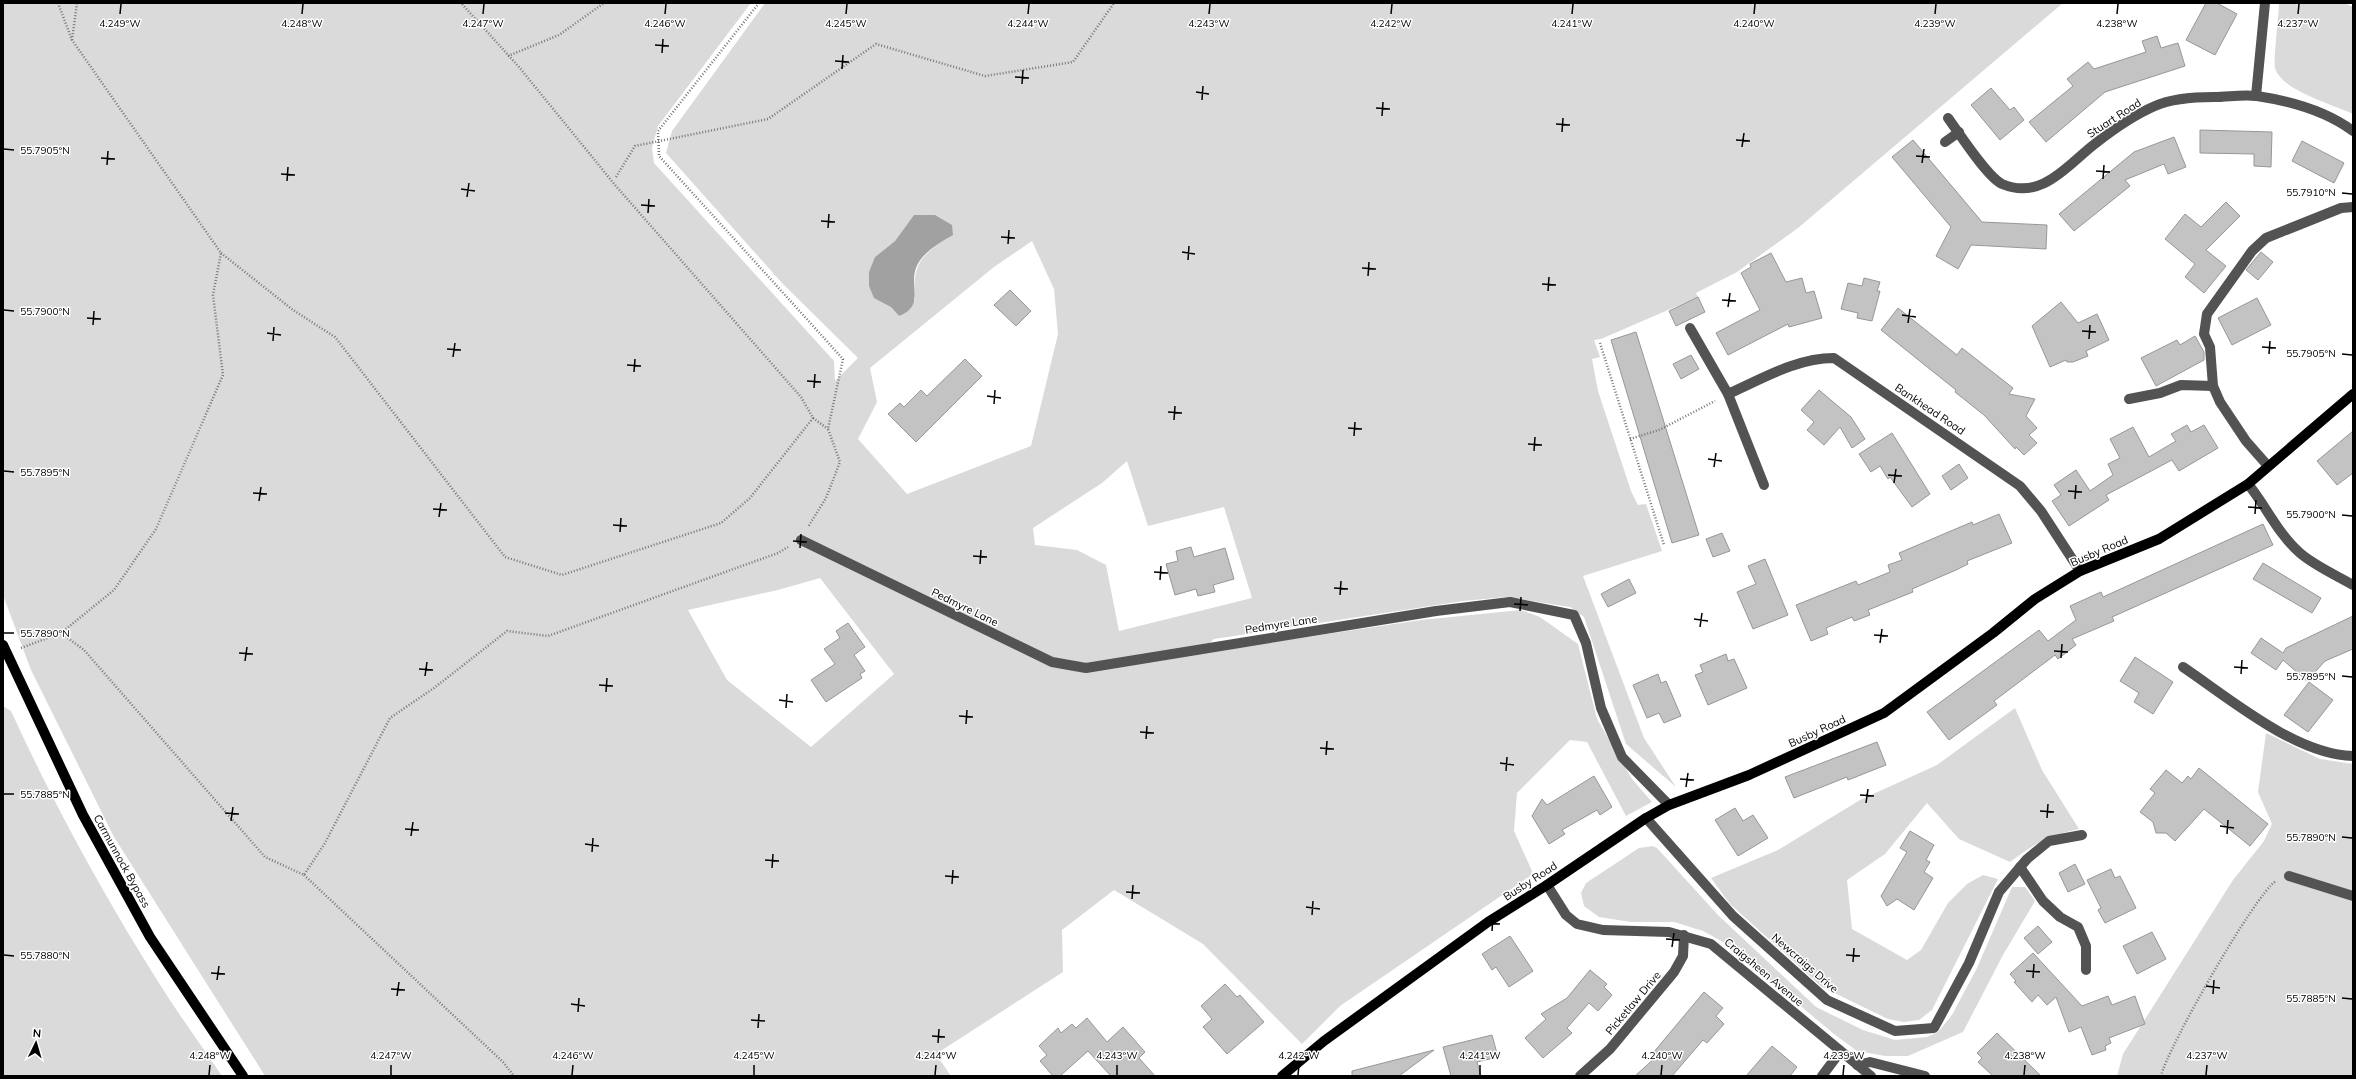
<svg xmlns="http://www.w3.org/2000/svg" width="2356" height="1079" font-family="Mulish,sans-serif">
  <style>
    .green { fill: #dadada; fill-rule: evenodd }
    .water { fill: #a1a1a1 }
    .building { fill: #c3c3c3; stroke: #979797 }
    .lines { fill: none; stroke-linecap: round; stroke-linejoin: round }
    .path { stroke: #757575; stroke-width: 2.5; stroke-dasharray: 1 2; stroke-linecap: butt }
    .minor { stroke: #535353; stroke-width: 10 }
    .major { stroke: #000; stroke-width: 10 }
    .ticks { fill: none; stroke: #000; stroke-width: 1.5 }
    .labels { text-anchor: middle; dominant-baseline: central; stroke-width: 3; stroke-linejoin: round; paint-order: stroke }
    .street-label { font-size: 11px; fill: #000; stroke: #fff }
    .ticks-label { font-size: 10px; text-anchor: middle; fill: #000; stroke: #fff; stroke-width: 3; stroke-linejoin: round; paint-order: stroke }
  </style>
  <rect width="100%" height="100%" fill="#fff"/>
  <g class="green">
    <path d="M3 3H751L658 126 652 148 654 163 834 361 835 381 858 358 782 283 666 153 672 131 765 3H2063L1798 228 1737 272 1696 293 1698 297 1601 339 1594 340 1600 357 1592 359 1598 391 1631 491 1638 505 1646 504 1662 551 1583 576 1644 738 1676 787 1626 744 1584 617 1570 607 1506 597 1463 601 1214 639 1199 653 1421 620 1521 610 1540 617 1578 644 1597 719 1632 779 1652 802 1626 816 1587 742 1570 740 1517 793 1514 831 1532 871 1530 876 1340 1006 1302 1044 1203 944 1114 890 1062 930 1063 972 936 1054 951 1076H265L114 837 31 670 3 595ZM914 215 952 235C922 255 912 261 915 300L899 316 891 307 875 257 895 241ZM1032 241 1054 289 1058 334 1031 446 907 494 858 439 877 402 870 368 994 267ZM1127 461 1148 526 1224 507 1252 598 1119 631 1106 565 1077 550 1035 545 1033 528 1102 483ZM820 578 894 674 811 747 727 680 688 610 778 590Z"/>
    <path d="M2279 3H2344L2353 7V114C2332 104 2282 91 2275 68 2273 62 2279 14 2279 3Z"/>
    <path d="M3 706 11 711C54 805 104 896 159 983 179 1015 201 1045 222 1076H3Z"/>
    <path d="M2015 708 2042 770 2079 829C2048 836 2035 843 2010 862L1959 839 1927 803 1885 854 1847 880 1852 929 1907 960 1921 950 1948 903 1967 884 1983 875 1998 879 1932 1010 1919 1020 1904 1022 1888 1019 1822 987 1730 904 1711 878 1778 850 1860 800 1937 765Z"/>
    <polygon points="2266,733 2320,759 2353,764 2353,1076 2117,1076 2123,1054 2233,880 2264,841 2272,824 2258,792"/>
    <polygon points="1653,846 1657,848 1718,915 1816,1007 1863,1030 1895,1040 1927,1037 1938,1032 1952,1015 1977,968 2012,887 2025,887 2035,901 2003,955 1963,1032 1908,1056 1885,1056 1857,1051 1834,1034 1727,944 1703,931 1674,922 1631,922 1599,917 1584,906 1581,893 1586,883 1639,848"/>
  </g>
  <path class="water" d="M914 215H935L952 225 953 235C941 242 921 253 916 268 909 287 925 306 899 316L891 307 874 298 869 286V272L875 257 895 241Z"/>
  <g class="building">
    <polygon points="2206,3 2217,3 2237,14 2215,55 2186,40"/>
    <polygon points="2157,36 2161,48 2178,43 2185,66 2105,92 2046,142 2029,122 2073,86 2067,79 2088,62 2094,69 2146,52 2142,41"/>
    <polygon points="1991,88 2010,110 2014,107 2024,120 2000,140 1971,105"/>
    <polygon points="2200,130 2272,132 2271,167 2254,166 2254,154 2200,153"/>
    <polygon points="2174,137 2186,167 2168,174 2164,164 2125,180 2130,186 2074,231 2059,214 2134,152"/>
    <polygon points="1913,140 1982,222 2047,225 2046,249 1971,245 1958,269 1936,256 1951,227 1892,157"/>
    <polygon points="2302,141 2344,163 2334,183 2292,161"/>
    <polygon points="2226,202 2240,216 2206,250 2226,266 2204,293 2185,277 2195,264 2165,239 2185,214 2201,227"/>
    <polygon points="2261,252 2273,262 2258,280 2246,270"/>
    <polygon points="1771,253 1786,282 1802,278 1806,293 1814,291 1822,318 1789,327 1788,324 1728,355 1716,333 1760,310 1741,273 1751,267 1750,264"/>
    <polygon points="1864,278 1880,282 1877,291 1880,291 1872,321 1857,318 1858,313 1841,309 1848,283 1862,286"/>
    <polygon points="1010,290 1031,311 1016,326 994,305"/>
    <polygon points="1698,297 1705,312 1676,326 1669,311"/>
    <polygon points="2257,298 2271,325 2232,345 2218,318"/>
    <polygon points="2061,302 2078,323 2097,314 2109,340 2086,351 2088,356 2073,362 2067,362 2066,360 2050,367 2032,326"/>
    <polygon points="1898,308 1957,355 1962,348 2013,388 2009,394 2035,399 2026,416 2037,428 2029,435 2037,443 2024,455 2016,447 2015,449 1984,415 1955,392 1956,390 1881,330"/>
    <polygon points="1636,332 1699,535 1672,543 1611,340"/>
    <polygon points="2195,336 2204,352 2204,360 2156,386 2141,358 2177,340 2180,345"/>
    <polygon points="1691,355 1699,369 1681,379 1673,364"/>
    <polygon points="965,359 982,376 916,442 888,414 900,403 904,407 921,390 927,396"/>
    <polygon points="1819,390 1851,417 1865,439 1852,448 1840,427 1824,445 1807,430 1814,422 1801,410"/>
    <polygon points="2187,425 2191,432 2204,425 2218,448 2179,471 2172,460 2106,495 2109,500 2069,526 2052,501 2061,495 2054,485 2076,470 2090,491 2113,475 2108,464 2120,458 2110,439 2133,427 2149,457 2176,441 2171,434"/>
    <polygon points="2353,431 2353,473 2337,485 2317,461"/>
    <polygon points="1892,433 1930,494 1912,507 1890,477 1888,479 1880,466 1871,472 1859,454"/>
    <polygon points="1959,464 1968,478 1951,490 1942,476"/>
    <polygon points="1999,514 2012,543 1967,561 1968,564 1956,570 1912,589 1913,592 1868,610 1870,615 1854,621 1852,617 1826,628 1828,634 1811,641 1796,605 1856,581 1858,585 1890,572 1888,565 1902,560 1899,553 1972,522 1973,525"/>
    <polygon points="2263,524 2273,545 2112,617 2114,621 2072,639 2076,645 2058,659 2055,655 1994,701 1997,705 1949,740 1927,712 2039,630 2048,641 2076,620 2070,606 2101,592 2103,597"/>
    <polygon points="1722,533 1730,551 1713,557 1706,539"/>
    <polygon points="1191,547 1194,557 1225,548 1234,579 1213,585 1215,592 1198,596 1196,589 1175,595 1166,564 1178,561 1176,551"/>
    <polygon points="1765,559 1788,615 1753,629 1737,592 1756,584 1748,566"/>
    <polygon points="2263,563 2321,598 2312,613 2253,579"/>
    <polygon points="1629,579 1636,593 1608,607 1601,594"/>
    <polygon points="2353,616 2353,649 2325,661 2307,681 2283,660 2276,670 2251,653 2261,638 2283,653 2286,648"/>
    <polygon points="848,623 865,647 854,655 865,671 860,674 862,678 826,702 811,680 835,664 824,649 840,638 836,631"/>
    <polygon points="1726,654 1728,661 1734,659 1747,688 1708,705 1695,675 1703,672 1700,665"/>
    <polygon points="2135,657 2173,682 2153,714 2134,702 2139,693 2120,681"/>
    <polygon points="1658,674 1661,683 1666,681 1681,716 1664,723 1659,713 1647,718 1633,685"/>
    <polygon points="2309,682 2333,700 2308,732 2284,715"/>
    <polygon points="1877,742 1886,765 1848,780 1847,777 1794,798 1785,777"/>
    <polygon points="2199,768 2268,824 2250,846 2204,809 2175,841 2166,833 2156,833 2153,822 2140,812 2155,793 2150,789 2166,770 2182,783 2188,776 2191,779"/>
    <polygon points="1594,776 1612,807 1600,815 1597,810 1562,830 1565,834 1549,844 1532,816 1542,799 1547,805"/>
    <polygon points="1735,808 1743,821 1753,815 1768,838 1738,856 1715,820"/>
    <polygon points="1910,831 1934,845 1926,860 1930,862 1924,872 1933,878 1914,910 1897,899 1887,906 1881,896 1907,852 1900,848"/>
    <polygon points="2075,864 2085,884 2068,892 2059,873"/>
    <polygon points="2111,869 2115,878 2120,876 2136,908 2105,923 2098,910 2101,908 2087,880"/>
    <polygon points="2038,926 2052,942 2038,954 2024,938"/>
    <polygon points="2152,932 2166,959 2137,974 2123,946"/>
    <polygon points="1510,936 1533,971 1509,987 1496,967 1492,970 1482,954"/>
    <polygon points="2033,953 2082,1006 2108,996 2112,1005 2135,996 2145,1024 2109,1038 2111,1043 2105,1046 2106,1050 2092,1055 2081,1027 2069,1032 2056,997 2047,1005 2038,995 2032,1002 2014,982 2016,981 2010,974"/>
    <polygon points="1590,970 1607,984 1604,987 1612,995 1598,1011 1589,1003 1567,1028 1572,1033 1543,1058 1525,1038 1546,1019 1541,1014 1567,998"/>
    <polygon points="1225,984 1237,997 1240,995 1264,1022 1227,1054 1203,1027 1212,1019 1201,1006"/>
    <polygon points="1704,992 1723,1008 1716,1016 1724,1024 1707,1043 1703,1040 1672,1076 1635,1076 1657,1056 1653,1053"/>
    <polygon points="1087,1018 1107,1042 1123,1027 1145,1052 1139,1058 1155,1076 1111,1076 1088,1051 1060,1076 1053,1076 1040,1061 1047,1055 1039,1046 1058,1028 1061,1033 1072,1024 1076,1028"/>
    <polygon points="1997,1033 2041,1076 1993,1076 1978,1062 1982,1058 1977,1053"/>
    <polygon points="1492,1035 1498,1057 1477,1062 1481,1076 1451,1076 1443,1047"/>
    <polygon points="1772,1046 1797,1067 1790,1076 1746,1076"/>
    <polygon points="1434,1050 1399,1076 1352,1076 1352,1071"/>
  </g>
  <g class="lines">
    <g class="path">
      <polyline points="58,3 72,40 221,253 213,295 223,375 156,529 114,590 61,633"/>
      <polyline points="759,3 658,131 659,156 843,359 828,429 840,462 826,498 808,527"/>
      <polyline points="72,40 77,3"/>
      <polyline points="508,56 559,35 604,3"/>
      <polyline points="616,177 635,146 768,119 876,44 985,76 1073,62 1114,3"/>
      <polyline points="221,253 293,310 335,337 505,557 562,575 721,523 750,498 813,418 801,397 615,185 519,67 461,3"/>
      <polyline points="1600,343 1664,545"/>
      <polyline points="813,418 828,429"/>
      <polyline points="1630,439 1659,430 1715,401"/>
      <polyline points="21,648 61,633 84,650 265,857 304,875 325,843 390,718 434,688 507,631 548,636 778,553 788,547"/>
      <polyline points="304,875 503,1062 514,1076"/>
      <path d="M2161 1076C2167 1049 2255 894 2276 881"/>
    </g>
    <g class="minor">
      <polyline points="2256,96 2265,3"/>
      <path d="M1948 118C1959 133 1987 177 2002 184 2043 201 2068 164 2096 143 2114 129 2134 115 2155 106 2173 98 2195 97 2214 97 2228 97 2243 94 2257 96 2290 101 2326 111 2353 131"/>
      <polyline points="1945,142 1959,132"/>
      <polyline points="1690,328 1728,394 1764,485"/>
      <path d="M1728 394C1762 379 1796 358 1834 358L2020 486 2041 511 2080 571"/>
      <polyline points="2129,399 2160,393 2181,385 2213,386"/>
      <polyline points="2268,466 2246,441 2220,402 2213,386 2210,347 2204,334 2207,314 2252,251 2266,238 2341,208 2353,207"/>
      <path d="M2248 484C2266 506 2278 534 2300 553 2315 566 2336 575 2353 585"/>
      <polyline points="801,540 1052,662 1086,668 1436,611 1510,602 1574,615 1586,643 1601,708 1622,757 1669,805"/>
      <path d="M2183 667C2229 698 2296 755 2353 756"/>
      <polyline points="1646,818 1733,916 1827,1000 1895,1031 1934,1028 1969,963 1999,892 2027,859 2049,841 2082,835"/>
      <polyline points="2020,867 2043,901 2060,917 2078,927 2086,946 2086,970"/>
      <polyline points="2289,876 2353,896"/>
      <polyline points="1547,885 1566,915 1577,924 1603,930 1669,932 1711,944 1871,1076"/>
      <polyline points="1857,1065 1870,1062 1925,1076"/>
      <polyline points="1580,1076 1610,1049 1674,972 1683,956 1684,935"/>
      <polyline points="1822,1076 1840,1052"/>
    </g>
    <g class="major">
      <polyline points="3,645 83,815 150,937 243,1076"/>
      <polyline points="1282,1076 1324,1041 1488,922 1547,885 1646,818 1669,805 1749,775 1884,713 1993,633 2035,599 2080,571 2159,539 2248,484 2353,394"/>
    </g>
  </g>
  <path class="ticks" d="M120 14 121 4M302 14 303 4M483 14 484 4M665 14 666 4M846 14 847 4M1028 14 1029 4M1209 14 1210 4M1391 14 1392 4M1572 14 1573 4M1754 14 1755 4M1935 14 1936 4M2117 14 2118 4M2298 14 2299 4M655 45 669 46M662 53 663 39M835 61 849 62M842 69 843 55M1015 77 1029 78M1022 84 1023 70M1196 92 1209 94M1202 100 1203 86M1376 108 1390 109M1382 116 1383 102M1556 124 1570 125M1562 132 1563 118M1736 140 1750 141M1742 147 1744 133M4 149 14 150M1916 156 1930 157M101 158 115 159M1922 163 1924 149M107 165 108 151M2096 171 2110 172M281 174 295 175M2103 179 2104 165M287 181 288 167M461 189 475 191M2342 193 2352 194M467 197 469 183M641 205 655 206M648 213 649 199M821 221 835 222M828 228 829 214M1001 237 1015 238M1008 244 1009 230M1182 252 1195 254M1188 260 1189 246M1362 268 1376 269M1368 276 1369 262M1542 284 1556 285M1548 291 1549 277M1722 300 1736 301M1728 307 1730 293M4 310 14 311M1902 315 1916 317M87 318 101 319M1908 323 1910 309M93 325 94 311M2082 331 2096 332M267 333 281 335M2089 339 2090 325M273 341 274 327M2262 347 2276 348M447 349 461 350M2269 354 2270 341M2342 354 2352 355M453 357 455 343M627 365 641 366M634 372 635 359M807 381 821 382M814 388 815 374M987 396 1001 398M994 404 995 390M1168 412 1182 413M1174 420 1175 406M1348 428 1362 429M1354 436 1355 422M1528 444 1542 445M1534 451 1535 437M1708 459 1722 461M1714 467 1716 453M4 471 14 472M1888 475 1902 476M1894 483 1896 469M2068 491 2082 492M253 493 267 494M2075 499 2076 485M259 501 261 487M2248 507 2262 508M433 509 447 510M2255 514 2256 500M2342 515 2352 516M439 517 441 503M613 525 627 526M620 532 621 518M793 541 807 542M800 548 801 534M973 556 987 557M980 564 981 550M1154 572 1168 573M1160 580 1161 566M1334 588 1348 589M1340 595 1341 581M1514 604 1528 605M1520 611 1521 597M1694 619 1708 621M1700 627 1702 613M4 633H14M1874 635 1888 636M1880 643 1882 629M2054 651 2068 652M239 653 253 654M2061 658 2062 644M245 661 247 647M2234 667 2248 668M419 669 433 670M2241 674 2242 660M425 676 427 662M2342 676 2352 677M599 685 613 686M606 692 607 678M779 700 793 702M786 708 787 694M959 716 973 717M966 724 967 710M1140 732 1154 733M1146 739 1147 726M1320 748 1334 749M1326 755 1327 741M1500 763 1514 765M1506 771 1507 757M1680 779 1694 780M1686 787 1688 773M4 794H14M1860 795 1874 796M1866 803 1868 789M2040 811 2054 812M225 813 239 814M2047 818 2048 804M231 821 233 807M2220 826 2234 828M405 829 419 830M2227 834 2228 820M411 836 413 822M2342 837 2352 838M585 844 599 846M592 852 593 838M765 860 779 861M772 868 773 854M945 876 959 877M952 884 953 870M1126 892 1140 893M1132 899 1133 885M1306 907 1320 909M1312 915 1313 901M1486 923 1500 924M1492 931 1493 917M1666 939 1680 940M1672 947 1674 933M4 955 14 956M1846 955 1860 956M1853 962 1854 948M2026 971 2040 972M211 973 225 974M2033 978 2034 964M217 980 219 966M2206 986 2220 988M391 989 405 990M2213 994 2214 980M397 996 399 982M2342 998 2352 999M571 1004 585 1006M578 1012 579 998M751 1020 765 1021M758 1028 759 1014M932 1036 945 1037M938 1043 939 1029M209 1075 210 1065M391 1075V1065M572 1075 573 1065M754 1075V1065M935 1075 936 1065M1117 1075V1065M1298 1075 1299 1065M1480 1075V1065M1661 1075 1662 1065M1843 1075 1844 1065M2024 1075 2025 1065M2206 1075 2207 1065"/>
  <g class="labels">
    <g class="street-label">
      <text transform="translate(2114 118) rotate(-33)">Stuart Road</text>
      <text transform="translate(1930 409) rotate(34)">Bankhead Road</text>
      <text transform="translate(2099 551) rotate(-23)">Busby Road</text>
      <text transform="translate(965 607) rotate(26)">Pedmyre Lane</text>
      <text transform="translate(1281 624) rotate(-9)">Pedmyre Lane</text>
      <text transform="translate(1817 731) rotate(-25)">Busby Road</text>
      <text transform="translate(122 861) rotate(61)">Carmunnock Bypass</text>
      <text transform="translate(1530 881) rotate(-33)">Busby Road</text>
      <text transform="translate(1805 963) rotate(41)">Newcraigs Drive</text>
      <text transform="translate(1764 972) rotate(40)">Craigsheen Avenue</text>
      <text transform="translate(1633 1003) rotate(-50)">Picketlaw Drive</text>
    </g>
  </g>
  <g class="ticks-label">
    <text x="120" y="27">4.249°W</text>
    <text x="302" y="27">4.248°W</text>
    <text x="483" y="27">4.247°W</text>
    <text x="665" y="27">4.246°W</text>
    <text x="846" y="27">4.245°W</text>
    <text x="1028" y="27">4.244°W</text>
    <text x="1209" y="27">4.243°W</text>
    <text x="1391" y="27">4.242°W</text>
    <text x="1572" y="27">4.241°W</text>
    <text x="1754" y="27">4.240°W</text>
    <text x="1935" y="27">4.239°W</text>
    <text x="2117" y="27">4.238°W</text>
    <text x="2298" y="27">4.237°W</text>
    <text x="45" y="154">55.7905°N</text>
    <text x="2311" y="196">55.7910°N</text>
    <text x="45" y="315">55.7900°N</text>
    <text x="2311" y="357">55.7905°N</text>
    <text x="45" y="476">55.7895°N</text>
    <text x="2311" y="518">55.7900°N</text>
    <text x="45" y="637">55.7890°N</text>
    <text x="2311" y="680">55.7895°N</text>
    <text x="45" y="798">55.7885°N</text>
    <text x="2311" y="841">55.7890°N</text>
    <text x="45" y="959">55.7880°N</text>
    <text x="2311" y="1002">55.7885°N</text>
    <text x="210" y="1059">4.248°W</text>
    <text x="391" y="1059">4.247°W</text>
    <text x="573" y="1059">4.246°W</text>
    <text x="754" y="1059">4.245°W</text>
    <text x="936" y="1059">4.244°W</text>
    <text x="1117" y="1059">4.243°W</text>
    <text x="1299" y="1059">4.242°W</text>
    <text x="1480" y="1059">4.241°W</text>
    <text x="1662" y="1059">4.240°W</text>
    <text x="1844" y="1059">4.239°W</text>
    <text x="2025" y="1059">4.238°W</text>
    <text x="2207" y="1059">4.237°W</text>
  </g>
  <rect width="2356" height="1079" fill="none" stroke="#000000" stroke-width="8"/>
  <g transform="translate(36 1043) rotate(5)" stroke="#ffffff" stroke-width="3" paint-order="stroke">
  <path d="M0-3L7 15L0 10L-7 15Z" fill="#000000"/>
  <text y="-6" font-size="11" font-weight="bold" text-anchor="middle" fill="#000000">N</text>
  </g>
</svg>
